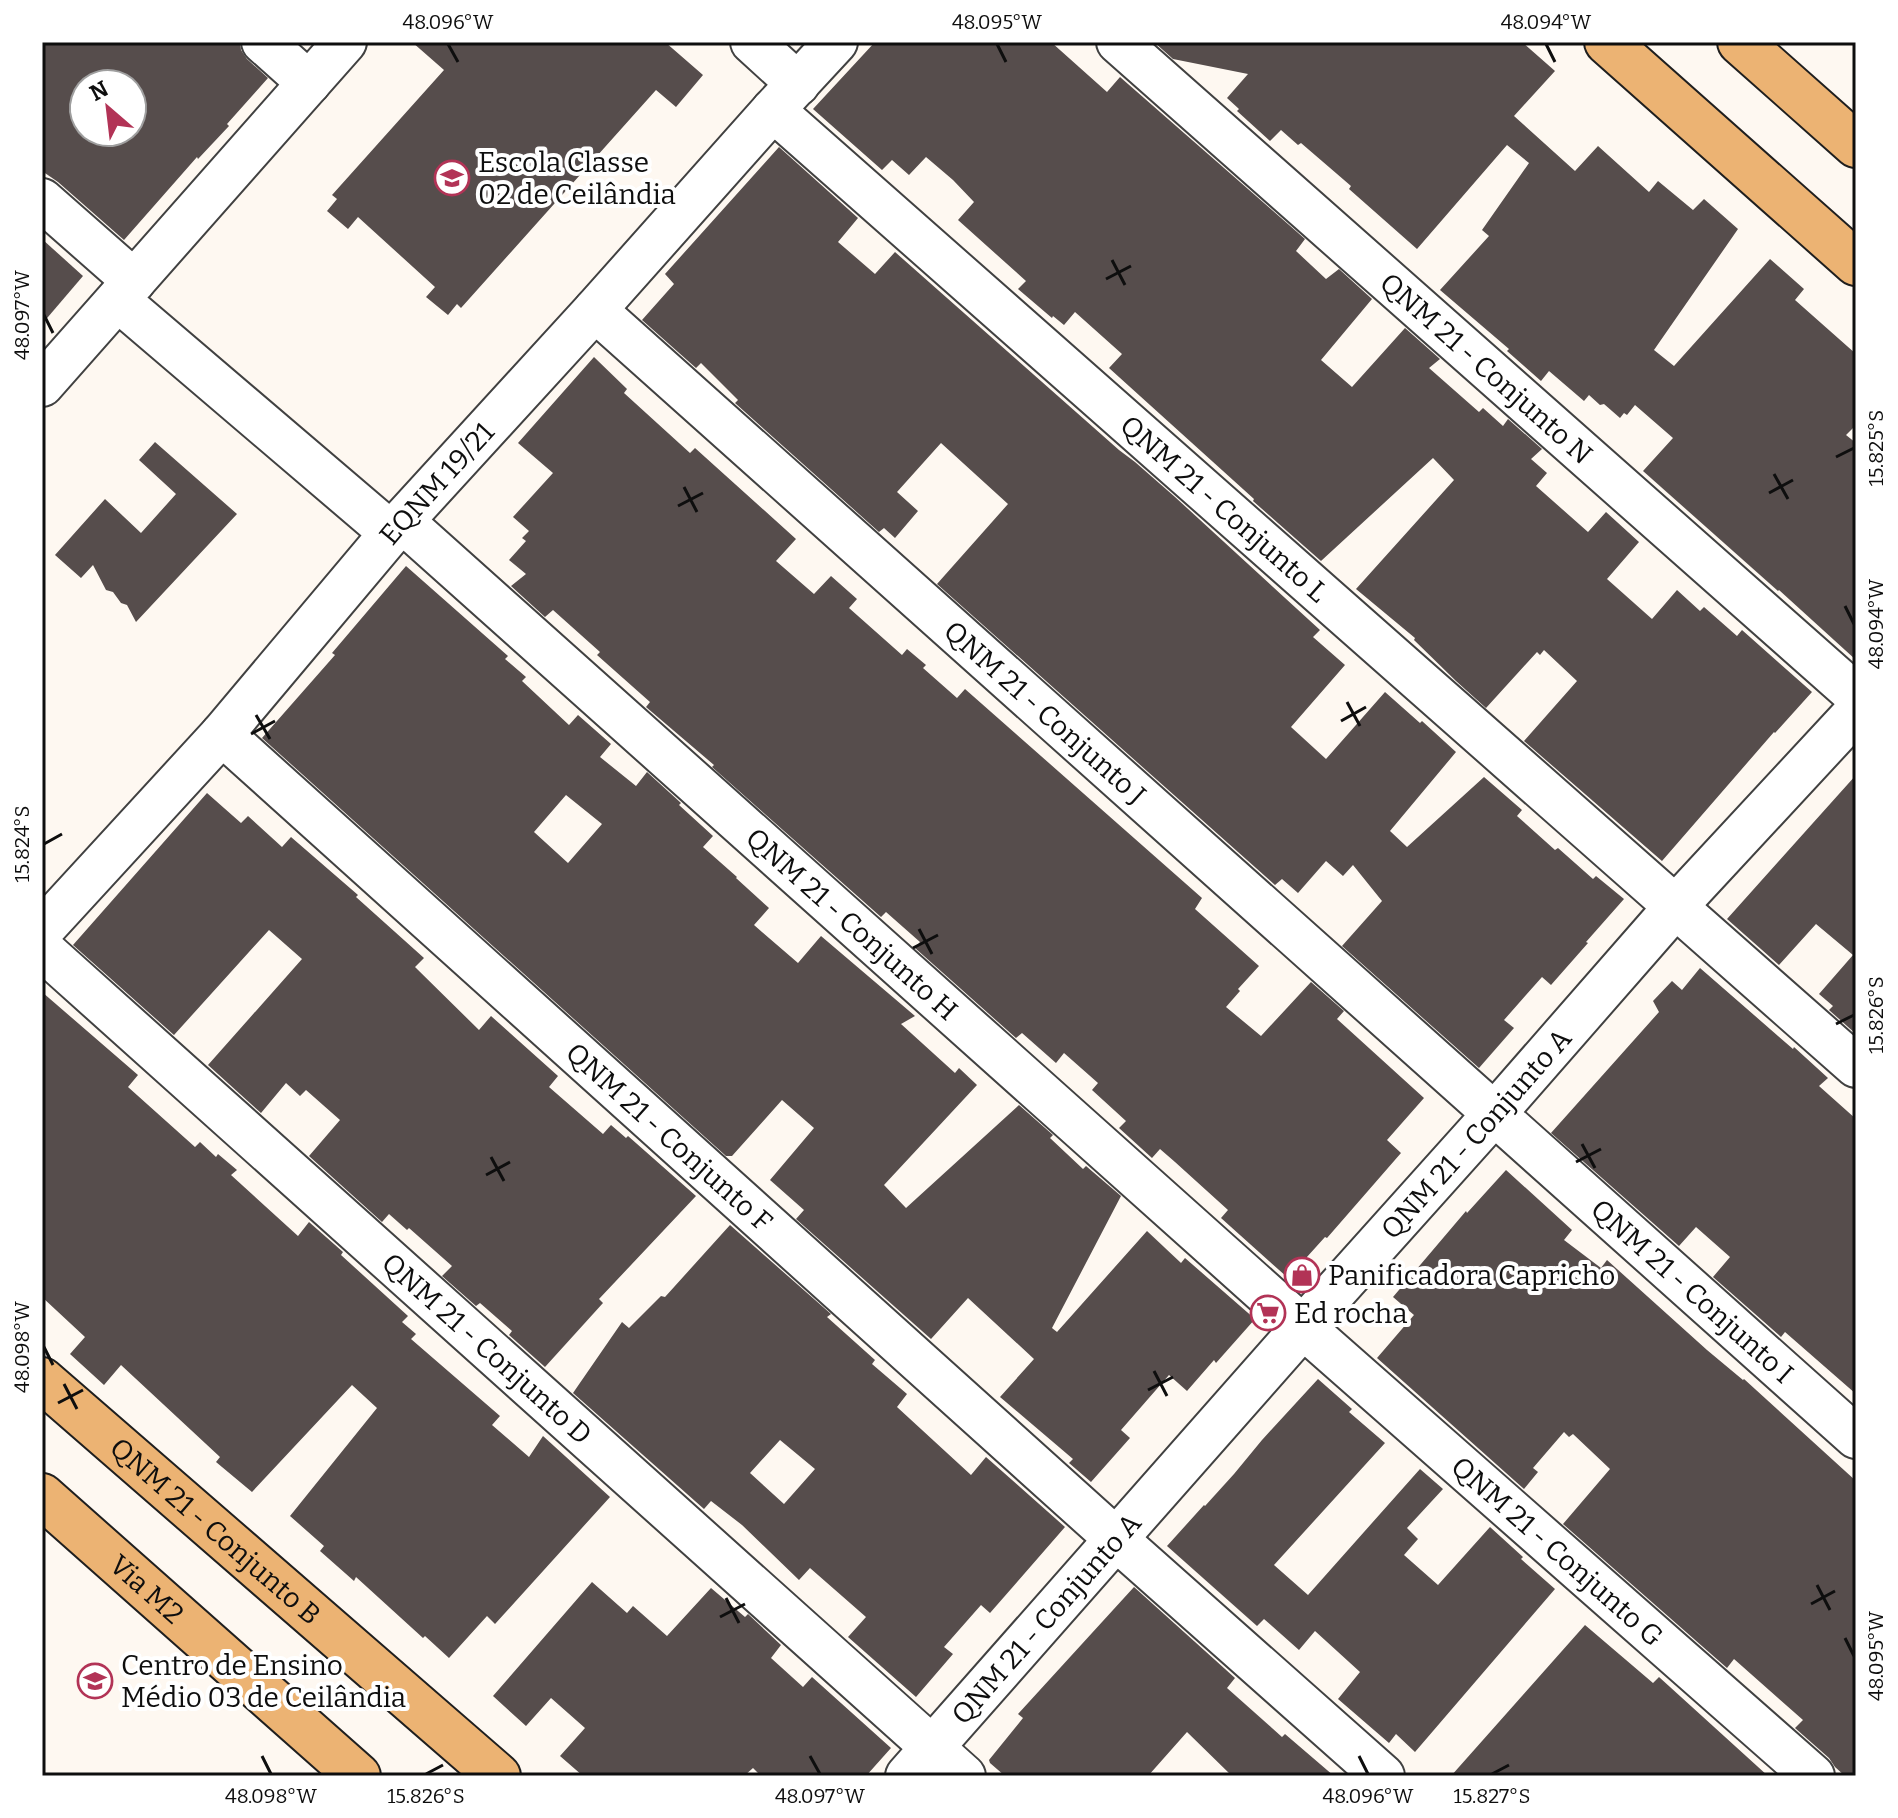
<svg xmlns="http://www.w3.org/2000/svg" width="1898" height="1818" font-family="Bitter,serif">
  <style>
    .building { fill: #564d4c; fill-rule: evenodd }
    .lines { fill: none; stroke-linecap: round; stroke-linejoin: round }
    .minor-casing { stroke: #414141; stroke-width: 46 }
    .major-casing { stroke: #1f1f1f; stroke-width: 48 }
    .minor { stroke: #fff; stroke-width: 42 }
    .major { stroke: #ecb373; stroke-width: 44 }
    .ticks { fill: none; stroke: #0e0e0e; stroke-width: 3 }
    .labels { text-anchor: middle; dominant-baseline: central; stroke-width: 8; stroke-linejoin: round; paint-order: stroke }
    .poi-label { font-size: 28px; fill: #0e0e0e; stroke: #fff; text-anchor: start }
    .street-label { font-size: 28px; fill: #0e0e0e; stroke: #fff }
    .neatline { fill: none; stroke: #0e0e0e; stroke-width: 3 }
    .ticks-label { font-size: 20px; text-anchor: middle; fill: #0e0e0e }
  </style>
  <rect width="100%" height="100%" fill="#fef8f1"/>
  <g class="building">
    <path d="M42 42H240L241 50 247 59 268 78 227 124 229 126 198 159 197 157 124 240 58 182 42 171ZM84 84H132V132H84Z"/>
    <polygon points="412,42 665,42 703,75 676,107 656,90 461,308 457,304 448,315 426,297 435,287 358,217 348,229 327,211 337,199 332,195 444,70"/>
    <polygon points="875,42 1051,42 1107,92 1120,77 1305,239 1296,251 1326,279 1339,269 1372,299 1321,360 1352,387 1405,328 1440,359 1429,368 1479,412 1483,408 1503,426 1508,419 1542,449 1531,459 1547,473 1536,486 1588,532 1606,512 1639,542 1607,579 1652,619 1677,590 1700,611 1704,607 1737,636 1742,630 1812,692 1775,733 1774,732 1662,861 1524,741 1577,681 1544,650 1540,655 1537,652 1486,708 1456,681 1414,640 1415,638 1356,589 1454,480 1433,458 1321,561 1253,501 1254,499 1109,368 1122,354 1075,312 1064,325 1053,316 1052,318 1018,289 1026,281 958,220 974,202 953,180 926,157 909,175 892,160 882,170 813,109"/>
    <polygon points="1154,42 1522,42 1555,71 1514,116 1575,171 1598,146 1649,192 1658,181 1693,210 1704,199 1738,229 1654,350 1674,366 1770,259 1804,289 1795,300 1856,354 1856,425 1846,435 1856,443 1856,660 1779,590 1778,591 1643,471 1673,438 1635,405 1627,415 1624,413 1620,418 1604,404 1600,405 1589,395 1584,401 1549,371 1541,381 1507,351 1509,349 1440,290 1489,236 1482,230 1529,163 1507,145 1417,249 1349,189 1351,186 1301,143 1298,145 1281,130 1270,141 1237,111 1239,109 1227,98 1248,74 1173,59"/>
    <polygon points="779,147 858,218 838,242 875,274 895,252 1119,450 1135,462 1175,497 1320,630 1313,637 1345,665 1291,727 1326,759 1385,692 1420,723 1422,721 1456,752 1390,831 1407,847 1484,777 1522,810 1517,816 1555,850 1558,848 1593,879 1596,876 1624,899 1586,942 1588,943 1551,985 1542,977 1504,1020 1514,1028 1479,1068 1342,946 1382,901 1353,865 1343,876 1326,861 1298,893 1282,879 1275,885 937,584 1008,504 941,443 897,492 918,511 895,538 884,528 879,532 735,403 738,400 701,363 696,368 642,320 674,284 665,274"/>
    <polygon points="42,239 83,276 42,324"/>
    <polygon points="594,357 627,389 624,393 690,453 695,448 796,539 776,561 814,594 831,576 857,599 849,608 902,655 907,649 926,665 923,668 957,698 965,689 1202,898 1195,909 1259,966 1238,989 1240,991 1226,1007 1261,1036 1311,982 1344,1011 1337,1019 1424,1098 1387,1140 1401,1153 1327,1238 1325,1237 1288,1278 1221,1218 1228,1210 1175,1162 1160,1149 1152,1158 1119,1128 1126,1121 1092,1090 1098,1083 1064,1053 1056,1063 1022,1033 1016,1038 915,948 920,942 886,912 881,917 712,767 714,765 646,707 650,702 597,655 600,652 553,610 545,617 511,586 526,574 509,560 526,541 522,538 529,531 513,517 553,473 518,443"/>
    <polygon points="155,442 237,514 136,622 127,605 121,603 113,592 106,590 93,565 81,578 55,555 105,499 141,533 176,494 139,460"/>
    <path d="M406 566 508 656 505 659 526 677 522 681 569 725 578 715 611 744 600 757 636 786 647 772 681 803 679 805 713 836 703 847 737 877 736 878 769 908 754 925 798 963 821 936 915 1016 901 1024 955 1073 959 1068 977 1085 884 1185 906 1208 1019 1105 1053 1135 1050 1138 1083 1169 1086 1166 1121 1196 1052 1328 1057 1332 1147 1231 1181 1263 1185 1258 1255 1319 1216 1363 1214 1360 1187 1391 1169 1375 1121 1430 1130 1438 1091 1482 1069 1463 1073 1459 1000 1397 1034 1359 968 1298 931 1339 796 1219 804 1210 770 1180 814 1128 782 1100 732 1156H726L262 738 335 655 332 653ZM566 795 602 824 568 863 534 832Z"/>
    <polygon points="1856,775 1856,1034 1829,1010 1833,1006 1819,994 1853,955 1816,924 1779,965 1727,919"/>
    <polygon points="207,793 241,823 248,816 282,847 291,837 358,895 356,897 424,958 415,967 479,1030 491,1016 558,1076 549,1087 603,1134 611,1125 626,1138 628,1136 696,1196 599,1299 603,1303 545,1367 509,1335 512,1331 480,1303 476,1306 442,1276 452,1266 409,1228 407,1230 389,1214 382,1222 309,1156 340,1120 306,1090 300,1096 286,1083 261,1113 208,1065 302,959 269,930 174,1035 73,945"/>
    <polygon points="1700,968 1793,1049 1794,1047 1828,1078 1819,1086 1856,1119 1856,1394 1785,1332 1781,1337 1713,1277 1730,1257 1696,1227 1679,1246 1551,1133 1659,1012 1653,1001 1672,981 1682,990"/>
    <polygon points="42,992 138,1075 128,1087 195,1147 200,1142 216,1157 218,1154 237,1170 231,1175 298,1236 309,1222 343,1252 341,1255 408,1316 402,1322 416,1334 411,1339 500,1416 492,1425 529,1457 543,1436 610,1497 495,1624 487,1616 449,1658 425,1636 423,1638 356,1577 354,1581 320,1551 324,1546 290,1516 377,1408 352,1385 252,1492 216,1462 220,1457 121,1365 104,1385 70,1354 85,1337 42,1297"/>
    <polygon points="1506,1170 1572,1230 1564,1240 1601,1268 1607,1260 1707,1350 1743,1380 1744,1379 1856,1481 1856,1776 1845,1776 1835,1767 1829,1758 1795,1728 1803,1720 1734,1659 1727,1668 1563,1524 1610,1469 1573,1434 1569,1437 1564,1432 1533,1468 1538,1472 1524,1489 1377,1358 1414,1315 1393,1297 1466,1211 1467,1213"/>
    <path d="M730 1225 831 1314 827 1317 875 1360 872 1364 907 1394 897 1407 971 1475 986 1457 1065 1527 990 1613 981 1605 944 1647 953 1654 916 1697 848 1637 866 1617 810 1568 799 1580 742 1525 711 1501 704 1509 573 1393 622 1322 629 1328 661 1296 665 1297ZM780 1440 815 1469 784 1504 750 1473Z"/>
    <polygon points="1318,1379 1352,1409 1349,1412 1385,1443 1274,1565 1308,1595 1420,1469 1443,1489 1407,1528 1418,1539 1404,1555 1438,1585 1490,1527 1523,1557 1521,1559 1555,1589 1415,1752 1396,1734 1389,1743 1338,1699 1360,1672 1315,1631 1299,1650 1264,1619 1257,1626 1167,1546 1204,1505 1205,1506 1234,1474 1262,1440"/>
    <polygon points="592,1582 627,1613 633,1606 667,1636 711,1588 745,1617 748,1614 781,1645 771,1658 803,1687 812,1677 891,1748 866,1776 761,1776 753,1768 744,1776 583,1776 560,1756 585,1728 551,1698 526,1726 493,1696"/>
    <polygon points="1134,1587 1235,1678 1227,1688 1282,1737 1285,1734 1334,1776 1232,1776 1187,1732 1148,1776 1005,1776 990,1763 989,1760 1023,1718 1018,1714"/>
    <polygon points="1585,1625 1653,1683 1659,1677 1768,1776 1451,1776"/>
  </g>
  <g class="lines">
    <g class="minor-casing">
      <g id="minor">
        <polyline points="263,42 309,83"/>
        <polyline points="752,42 798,84"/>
        <path id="s1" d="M1118 42 1856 695"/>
        <path id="s2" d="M773 110 1856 1066"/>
        <polyline points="42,200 134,281"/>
        <polyline points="118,300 391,533"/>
        <path id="s3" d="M595 310 1856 1437"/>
        <polyline points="42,385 345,42"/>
        <path id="s4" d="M402 521 1303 1327 1813 1776"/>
        <path id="s5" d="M222 734 1116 1539 1383 1776"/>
        <path id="s6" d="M42 930 222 734 391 533 595 310 773 110 836 42"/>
        <path id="s7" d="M42 949 964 1776"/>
        <path id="s8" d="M907 1776 1303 1327 1495 1113 1676 906 1856 712"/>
      </g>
    </g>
    <g class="major-casing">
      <g id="major">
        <polyline points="1607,42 1856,263"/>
        <polyline points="1740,42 1856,145"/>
        <path id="s9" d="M42 1380 498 1776"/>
        <path id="s10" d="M42 1496 358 1776"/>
      </g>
    </g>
    <use href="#minor" class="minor"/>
    <use href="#major" class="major"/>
  </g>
  <path class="ticks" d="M448 44 458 62M997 44 1006 62M1546 44 1555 62M1112 260 1125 285M1106 279 1131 266M44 315 53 333M1836 457 1854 448M1774 474 1788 499M684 487 697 512M1769 493 1793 480M678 506 703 493M1845 606 1854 624M1347 702 1360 726M256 715 270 739M1341 721 1366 707M251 734 275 721M44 844 62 834M919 929 932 954M913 948 938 935M1836 1024 1854 1015M1582 1144 1595 1168M491 1157 504 1181M1576 1162 1601 1149M486 1175 510 1162M44 1347 53 1365M1154 1371 1167 1396M64 1384 77 1409M1148 1390 1173 1377M58 1403 83 1390M1817 1585 1830 1610M726 1598 739 1623M1811 1604 1835 1591M720 1617 745 1604M1845 1638 1854 1656M262 1756 271 1774M810 1756 820 1774M1359 1756 1368 1774M426 1774 443 1765M1492 1774 1509 1765"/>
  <defs>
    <g id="school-ring" transform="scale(1.8)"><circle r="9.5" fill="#fff" stroke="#b23356" stroke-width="1.5"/><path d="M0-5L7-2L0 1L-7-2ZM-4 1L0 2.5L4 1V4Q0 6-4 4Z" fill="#b23356"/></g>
    <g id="shop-ring" transform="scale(1.8)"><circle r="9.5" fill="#fff" stroke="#b23356" stroke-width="1.5"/><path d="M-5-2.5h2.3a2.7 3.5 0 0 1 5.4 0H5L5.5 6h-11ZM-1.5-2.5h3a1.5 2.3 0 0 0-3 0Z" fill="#b23356"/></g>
    <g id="supermarket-ring" transform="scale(1.8)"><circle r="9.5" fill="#fff" stroke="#b23356" stroke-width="1.5"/><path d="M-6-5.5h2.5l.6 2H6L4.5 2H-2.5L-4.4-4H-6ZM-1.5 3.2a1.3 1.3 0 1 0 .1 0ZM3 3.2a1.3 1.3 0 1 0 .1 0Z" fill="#b23356"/></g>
  </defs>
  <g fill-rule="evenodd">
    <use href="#school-ring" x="452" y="178"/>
    <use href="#shop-ring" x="1302" y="1275"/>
    <use href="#supermarket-ring" x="1268" y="1313"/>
    <use href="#school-ring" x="95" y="1681"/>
  </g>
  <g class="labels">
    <g class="poi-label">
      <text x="478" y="162">Escola Classe<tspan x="478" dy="32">02 de Ceilândia</tspan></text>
      <text x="1328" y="1275">Panificadora Capricho</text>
      <text x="1294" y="1313">Ed rocha</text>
      <text x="121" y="1665">Centro de Ensino<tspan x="121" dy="32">Médio 03 de Ceilândia</tspan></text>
    </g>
    <g class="street-label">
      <text stroke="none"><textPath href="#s1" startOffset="492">QNM 21 - Conjunto N</textPath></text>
      <text stroke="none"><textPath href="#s6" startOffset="596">EQNM 19/21</textPath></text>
      <text stroke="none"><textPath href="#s2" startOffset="602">QNM 21 - Conjunto L</textPath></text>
      <text stroke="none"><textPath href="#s3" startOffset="604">QNM 21 - Conjunto J</textPath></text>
      <text stroke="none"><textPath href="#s4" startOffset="604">QNM 21 - Conjunto H</textPath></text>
      <text stroke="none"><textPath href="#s8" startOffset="858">QNM 21 - Conjunto A</textPath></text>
      <text stroke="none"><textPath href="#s5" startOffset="602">QNM 21 - Conjunto F</textPath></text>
      <text stroke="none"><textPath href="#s3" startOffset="1472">QNM 21 - Conjunto I</textPath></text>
      <text stroke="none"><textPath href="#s7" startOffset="598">QNM 21 - Conjunto D</textPath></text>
      <text stroke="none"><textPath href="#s9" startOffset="230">QNM 21 - Conjunto B</textPath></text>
      <text stroke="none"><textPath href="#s4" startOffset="1548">QNM 21 - Conjunto G</textPath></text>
      <text stroke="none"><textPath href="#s10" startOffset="140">Via M2</textPath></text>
      <text stroke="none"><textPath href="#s8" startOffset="210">QNM 21 - Conjunto A</textPath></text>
    </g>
  </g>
  <rect width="1898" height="1818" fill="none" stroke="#ffffff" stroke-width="88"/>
  <g transform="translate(108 108) rotate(332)"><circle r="38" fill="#ffffff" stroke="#9f9f9f" stroke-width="2"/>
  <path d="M0-6L14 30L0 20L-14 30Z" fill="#b23356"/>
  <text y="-12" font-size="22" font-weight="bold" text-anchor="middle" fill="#0e0e0e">N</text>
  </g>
  <rect x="44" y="44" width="1810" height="1730" class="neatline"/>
  <g class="ticks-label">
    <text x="448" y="29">48.096°W</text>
    <text x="997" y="29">48.095°W</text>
    <text x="1546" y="29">48.094°W</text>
    <text transform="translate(22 315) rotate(-90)" y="7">48.097°W</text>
    <text transform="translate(1876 448) rotate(-90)" y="7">15.825°S</text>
    <text transform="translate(1876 624) rotate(-90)" y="7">48.094°W</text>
    <text transform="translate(22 844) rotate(-90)" y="7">15.824°S</text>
    <text transform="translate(1876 1015) rotate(-90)" y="7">15.826°S</text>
    <text transform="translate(22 1347) rotate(-90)" y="7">48.098°W</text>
    <text transform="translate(1876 1656) rotate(-90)" y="7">48.095°W</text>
    <text x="271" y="1803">48.098°W</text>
    <text x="426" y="1803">15.826°S</text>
    <text x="820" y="1803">48.097°W</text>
    <text x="1368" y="1803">48.096°W</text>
    <text x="1492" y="1803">15.827°S</text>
  </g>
</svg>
